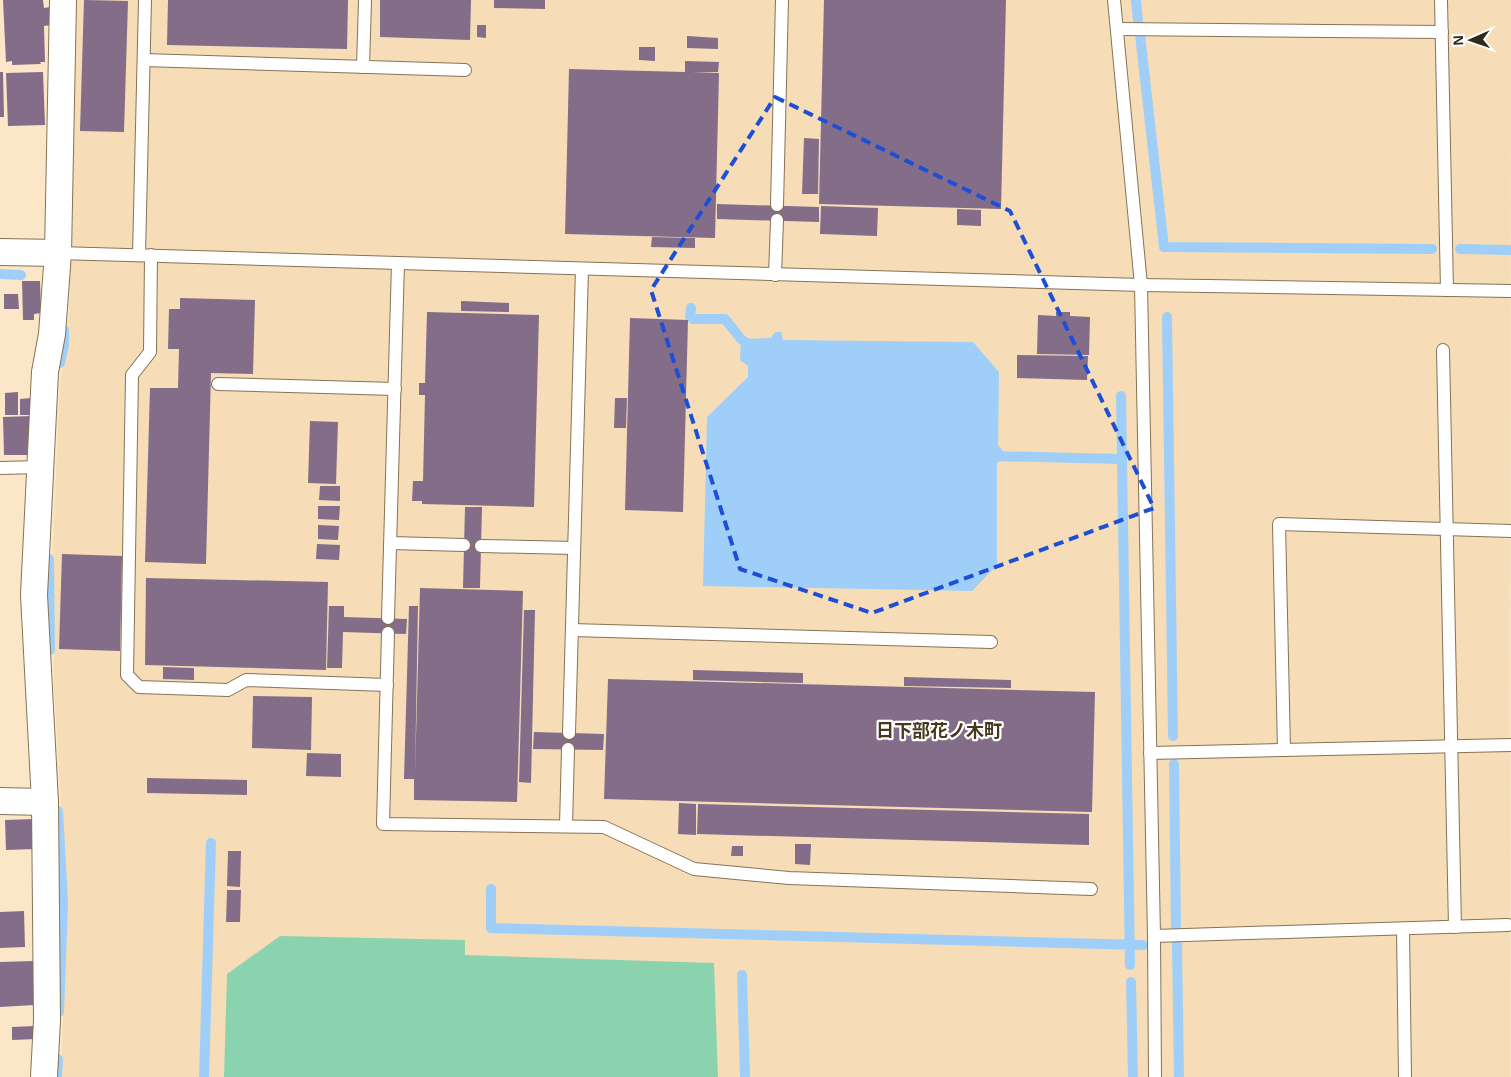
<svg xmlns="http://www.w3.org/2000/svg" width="1511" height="1077" font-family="Helvetica,'Noto Sans JP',sans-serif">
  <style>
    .built { fill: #f6ddb7 }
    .green { fill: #8bd3af }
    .water { fill: #9fcff8 }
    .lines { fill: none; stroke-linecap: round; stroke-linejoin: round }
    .stream { stroke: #9fcff8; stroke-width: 10 }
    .building { fill: #836d88 }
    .lane-casing { stroke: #857356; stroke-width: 14 }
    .street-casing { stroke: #857356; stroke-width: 28 }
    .lane { stroke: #fff; stroke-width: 12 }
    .street { stroke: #fff; stroke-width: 26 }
    .marked { fill: none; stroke: #1d4ed8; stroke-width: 4; stroke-dasharray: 10 6; stroke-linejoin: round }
    .labels { text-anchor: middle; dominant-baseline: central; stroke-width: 4.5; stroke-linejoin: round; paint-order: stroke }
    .quarter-label { font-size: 18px; font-weight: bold; fill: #48371c; stroke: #fff }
  </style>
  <rect width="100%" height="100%" fill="#fbe7c7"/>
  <polygon class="built" points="77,0 1511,0 1510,1077 61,1077 67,902 54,688 52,569 60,379 68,345"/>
  <polygon class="green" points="280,936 465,940 465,955 714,963 718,1077 224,1077 227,974"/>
  <polygon class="water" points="775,332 781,332 783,340 973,342 999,372 998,445 1003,451 1004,458 997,463 997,565 972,591 703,586 707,417 748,377 748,366 740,360 741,339 771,338"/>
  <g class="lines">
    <g class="stream">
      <polyline points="1136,0 1138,21"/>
      <polyline points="1140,35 1164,247 1432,249"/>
      <polyline points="1460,249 1511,250"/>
      <polyline points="0,274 21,275"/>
      <polyline points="691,308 690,317 693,319 725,319 741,339 751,346"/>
      <polyline points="1167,317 1173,736"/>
      <polyline points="60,363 64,344 64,330"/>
      <polyline points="1121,396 1130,965"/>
      <polyline points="990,456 1122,459"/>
      <polyline points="49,559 50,650"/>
      <polyline points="1174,764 1176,928"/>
      <polyline points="58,811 63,903 59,1012"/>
      <polyline points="491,889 491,928 1143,945"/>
      <polyline points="1177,944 1179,1077"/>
      <polyline points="742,975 745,1077"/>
      <polyline points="1131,982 1133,1077"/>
      <polyline points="57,1077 58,1059"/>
      <polyline points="204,1077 211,843"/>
    </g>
  </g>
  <g class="building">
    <polygon points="3,0 43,0 44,8 50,7 51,25 44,26 45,62 40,62 41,64 12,65 12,61 6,62"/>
    <polygon points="84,0 128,1 124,132 80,131"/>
    <polygon points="168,0 348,0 347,49 167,45"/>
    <polygon points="380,0 471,0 470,40 380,37"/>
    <polygon points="494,0 545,0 545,9 494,8"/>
    <polygon points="824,0 1006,0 1001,209 819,204"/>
    <polygon points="477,25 486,25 486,38 477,37"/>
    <polygon points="687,36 718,38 718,49 687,48"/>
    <polygon points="639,47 655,47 655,61 639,60"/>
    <polygon points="685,61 719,62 718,72 692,72 719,73 715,238 565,234 569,69 685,72"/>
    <polygon points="0,72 3,72 4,117 0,117"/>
    <polygon points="43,72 45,125 8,126 6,73"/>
    <polygon points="804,138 819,139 818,194 802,194"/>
    <polygon points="717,204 819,207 819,222 717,219"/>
    <polygon points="821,206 878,208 877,236 820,234"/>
    <polygon points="957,209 981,210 981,226 957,225"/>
    <polygon points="652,237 695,238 695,248 651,247"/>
    <polygon points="22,281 40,281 41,313 34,314 34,320 23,320"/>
    <polygon points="4,294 18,294 19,309 4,309"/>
    <polygon points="180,298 255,300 253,374 211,373 206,564 145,562 150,388 178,388 179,349 168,349 169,309 180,309"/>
    <polygon points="461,301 509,303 509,312 461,311"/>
    <polygon points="427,312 539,315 534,507 422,504 422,501 412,501 413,481 423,481 425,395 419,395 419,383 425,383"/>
    <polygon points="1056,312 1070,312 1070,316 1090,317 1089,355 1037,354 1038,315 1056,316"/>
    <polygon points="630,318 688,320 683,512 625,510"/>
    <polygon points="1017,355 1088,356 1087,380 1017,378"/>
    <polygon points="18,392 18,415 5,415 5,393"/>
    <polygon points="31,398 32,415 20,415 20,399"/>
    <polygon points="615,398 627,398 626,428 614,428"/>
    <polygon points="32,416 32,455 4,455 3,417"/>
    <polygon points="310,421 338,422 336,484 308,483"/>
    <polygon points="320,486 340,486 340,501 319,500"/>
    <polygon points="318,506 340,506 339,520 318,519"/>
    <polygon points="465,507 482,507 480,588 463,588"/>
    <polygon points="318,525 339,526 338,540 318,539"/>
    <polygon points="317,544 340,545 339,560 316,559"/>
    <polygon points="62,554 122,556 120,651 59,649"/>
    <polygon points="146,578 328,582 326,670 145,665"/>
    <polygon points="420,588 523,591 517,802 414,800 414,779 404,779 409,606 418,606 415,774"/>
    <polygon points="329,606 344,606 344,617 407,619 406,634 343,632 342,668 327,668"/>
    <polygon points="524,610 535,610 531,783 519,782"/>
    <polygon points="163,667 194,668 194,680 163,679"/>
    <polygon points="693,670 803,673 803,683 693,680"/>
    <polygon points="904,677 1011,680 1011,688 904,686"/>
    <polygon points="608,679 1095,692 1092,812 604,799"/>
    <polygon points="253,696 312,697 311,750 252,748"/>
    <polygon points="534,732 604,734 603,750 533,749"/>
    <polygon points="307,753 341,754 341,777 306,776"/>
    <polygon points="147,778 247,780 247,795 147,793"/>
    <polygon points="679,803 696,804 696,835 678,834"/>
    <polygon points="698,804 1089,814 1089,845 697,834"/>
    <polygon points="34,819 35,849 6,850 5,820"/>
    <polygon points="795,844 811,844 810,865 795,864"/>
    <polygon points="732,846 743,846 743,856 731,856"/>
    <polygon points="228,851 241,851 240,887 227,886"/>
    <polygon points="227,890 241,890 240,922 226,922"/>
    <polygon points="24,911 25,947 0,948 0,912"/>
    <polygon points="33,961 33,963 37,963 34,1005 0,1007 0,962"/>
    <polygon points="36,1026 36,1039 12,1040 12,1027"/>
  </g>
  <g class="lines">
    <g class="lane-casing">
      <g id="lane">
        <polyline points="1114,0 1141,285 1154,936 1155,1077"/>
        <polyline points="1441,0 1447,290"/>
        <polyline points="1118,29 1442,32"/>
        <polyline points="144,60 465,70"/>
        <polyline points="363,67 365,0"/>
        <polyline points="777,205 782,0"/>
        <polyline points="58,253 1141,285 1511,291"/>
        <polyline points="139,255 145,0"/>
        <polyline points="151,255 150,352 132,375 127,675 139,687 228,690 246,680 387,685"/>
        <polyline points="775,275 777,220"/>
        <polyline points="1443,350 1455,927"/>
        <polyline points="218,384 395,389"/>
        <polyline points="0,468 39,467"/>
        <polyline points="391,543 464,545"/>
        <polyline points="481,546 574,548"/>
        <polyline points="388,618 398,263"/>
        <polyline points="572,630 991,642"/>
        <polyline points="388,633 383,824 604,827 694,869 789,878 1091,889"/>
        <polyline points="569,733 582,269"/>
        <polyline points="1284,750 1279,524 1511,531"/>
        <polyline points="1150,753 1511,745"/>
        <polyline points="566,826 568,749"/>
        <polyline points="1403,929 1405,1077"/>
        <polyline points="1154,936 1508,925"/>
      </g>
    </g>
    <g class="street-casing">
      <g id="street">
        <polyline points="0,252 58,253"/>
        <polyline points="0,801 45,802"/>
        <polyline points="44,1077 47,1020 45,802 34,595 45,372 52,334 58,253 63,0"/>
      </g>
    </g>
    <use href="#lane" class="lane"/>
    <use href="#street" class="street"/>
  </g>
  <path class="marked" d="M775 97 1010 211 1154 508 872 613 740 569 651 290Z"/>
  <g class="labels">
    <g class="quarter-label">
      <text x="939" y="731">日下部花ノ木町</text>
    </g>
  </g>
  <g transform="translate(1471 40) rotate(268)" stroke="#ffffff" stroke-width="4" paint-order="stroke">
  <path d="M0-4L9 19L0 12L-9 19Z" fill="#30291d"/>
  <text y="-8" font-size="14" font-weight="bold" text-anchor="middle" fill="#30291d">N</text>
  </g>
</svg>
